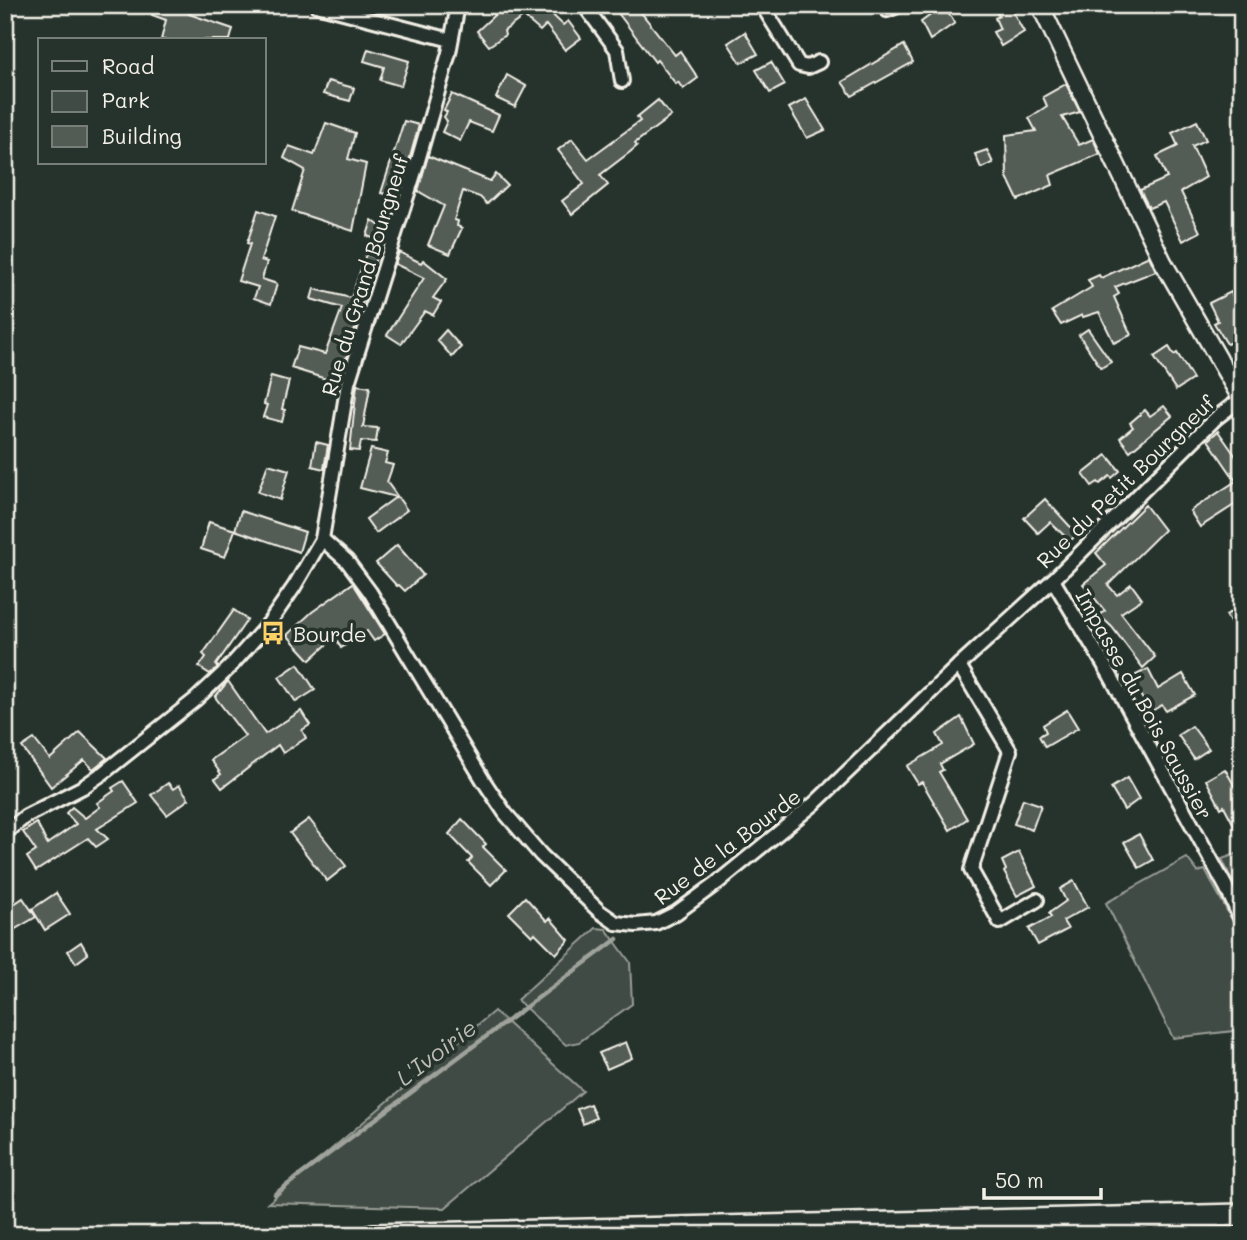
<svg xmlns="http://www.w3.org/2000/svg" width="1247" height="1240" font-family="Mali,sans-serif">
  <style>
    .green { fill: #414b45; stroke: #9a9e96; stroke-width: 2 }
    .lines { fill: none; stroke-linecap: round; stroke-linejoin: round }
    .stream { stroke: #9fa39b; stroke-width: 4.5 }
    .building { fill: #525c55; stroke: #f4f1e8; stroke-width: 2 }
    .minor-casing { stroke: #f4f1e8; stroke-width: 18 }
    .tertiary-casing { stroke: #f4f1e8; stroke-width: 21 }
    .trunk-casing { stroke: #f4f1e8; stroke-width: 26 }
    .minor { stroke: #26332d; stroke-width: 12 }
    .tertiary { stroke: #26332d; stroke-width: 16 }
    .trunk { stroke: #26332d; stroke-width: 21 }
    .labels { text-anchor: middle; dominant-baseline: central; stroke-width: 7; stroke-linejoin: round; paint-order: stroke }
    .street-label { font-size: 21px; fill: #f4f1e8; stroke: #26332d }
    .poi-label { font-size: 21px; fill: #f4f1e8; stroke: #26332d; text-anchor: start }
    .water-label { font-size: 23px; font-style: italic; fill: #bcbdb5; stroke: #26332d }
  </style>
  <rect width="100%" height="100%" fill="#26332d"/>
  <filter id="ink" filterUnits="userSpaceOnUse"><feTurbulence type="fractalNoise" baseFrequency=".0143" numOctaves="2"/><feDisplacementMap in="SourceGraphic" scale="14" xChannelSelector="R" yChannelSelector="G"/><feConvolveMatrix kernelMatrix="1 2 1 2 8 2 1 2 1" color-interpolation-filters="sRGB"/></filter>
  <g filter="url(#ink)">
    <g class="green">
      <polygon points="1242,852 1242,901 1222,859"/>
      <polygon points="1187,858 1198,872 1205,870 1242,938 1242,1030 1173,1038 1106,903"/>
      <polygon points="596,928 606,929 630,962 632,1004 579,1042 566,1045 517,1000"/>
      <polygon points="494,1011 583,1091 445,1208 268,1203"/>
    </g>
    <g class="lines">
      <polyline class="stream" points="275,1194 617,939"/>
    </g>
    <g class="building">
      <polygon points="155,5 167,5 189,12 189,14 233,29 230,40 161,40 166,20 152,15"/>
      <polygon points="505,5 520,5 527,14 504,31 505,35 489,46 477,31"/>
      <polygon points="530,5 542,5 563,25 568,21 581,38 565,50 546,25 540,31 525,18 533,9"/>
      <polygon points="612,5 635,5 675,55 680,51 698,78 683,89 678,82 676,84 657,60 655,62"/>
      <polygon points="1005,5 1009,5 1024,32 1001,46 993,32 1000,29 995,18 999,16 996,11"/>
      <polygon points="943,6 955,23 930,40 921,22"/>
      <polygon points="745,32 758,54 741,63 728,43"/>
      <polygon points="904,45 913,62 852,96 842,82"/>
      <polygon points="368,49 409,61 401,86 380,80 384,67 364,61"/>
      <polygon points="771,62 785,85 770,93 756,70"/>
      <polygon points="507,75 526,86 515,107 496,98"/>
      <polygon points="328,81 354,88 350,101 323,94"/>
      <polygon points="1066,84 1080,112 1062,117 1079,145 1093,139 1100,154 1050,175 1053,185 1018,200 1007,177 1006,135 1036,131 1029,118 1047,106 1043,97"/>
      <polygon points="452,94 499,115 492,131 469,122 460,141 442,132 447,121 444,117 447,112 444,110"/>
      <polygon points="806,99 825,130 807,138 789,108"/>
      <polygon points="658,100 671,116 635,143 637,146 630,152 600,175 608,185 572,214 562,201 584,184 558,150 572,139 588,159 640,121 637,117"/>
      <polygon points="404,121 419,125 407,168 398,196 381,193"/>
      <polygon points="1197,121 1206,140 1192,146 1206,177 1181,192 1200,232 1183,241 1164,202 1149,208 1140,190 1167,178 1157,156 1178,146 1172,133"/>
      <polygon points="326,123 355,133 348,159 366,164 353,231 292,211 305,170 284,158 289,146 314,155"/>
      <polygon points="987,150 993,163 981,168 975,154"/>
      <polygon points="428,156 490,181 496,174 507,185 487,204 480,197 463,191 454,220 458,221 457,226 462,228 450,254 428,245 444,206 418,191"/>
      <polygon points="258,210 275,216 261,260 267,262 262,279 277,284 271,304 254,298 258,287 238,281 250,244 247,243"/>
      <polygon points="372,220 385,230 381,241 367,236"/>
      <polygon points="399,252 421,263 423,260 447,279 433,298 441,302 433,315 425,311 401,344 387,335 424,278 395,264"/>
      <polygon points="366,254 376,257 339,383 291,368 298,347 325,354 342,308 311,299 314,289 351,298"/>
      <polygon points="1149,256 1156,271 1115,287 1119,294 1114,297 1131,335 1114,343 1099,312 1083,317 1082,315 1061,325 1052,311 1092,287 1088,280 1099,275 1101,278"/>
      <polygon points="1231,292 1242,316 1242,337 1227,344 1214,323 1218,321 1209,303"/>
      <polygon points="1088,329 1111,362 1101,368 1079,335"/>
      <polygon points="446,330 461,347 452,357 437,340"/>
      <polygon points="1169,347 1174,355 1177,353 1193,379 1176,390 1154,357"/>
      <polygon points="271,376 289,381 282,409 285,410 282,422 263,417 267,405 264,404"/>
      <polygon points="357,385 370,387 363,427 378,428 376,442 361,441 359,451 350,450"/>
      <polygon points="1164,406 1172,416 1130,451 1120,438 1133,427 1130,423 1145,410 1150,416"/>
      <polygon points="1218,431 1242,465 1242,500 1200,527 1190,511 1236,481 1208,440"/>
      <polygon points="316,442 328,445 324,469 312,466"/>
      <polygon points="371,449 388,453 385,463 393,465 387,482 407,510 376,533 366,519 396,497 360,488"/>
      <polygon points="1107,455 1120,471 1112,478 1110,476 1100,484 1098,482 1092,486 1083,474"/>
      <polygon points="268,464 289,470 280,500 258,492"/>
      <polygon points="1045,499 1077,534 1070,541 1050,522 1038,533 1024,518"/>
      <polygon points="1145,505 1164,530 1108,585 1117,595 1131,584 1142,599 1121,613 1155,657 1143,668 1112,627 1099,615 1105,611 1083,584 1106,565 1096,553"/>
      <polygon points="241,511 305,532 299,552 235,530"/>
      <polygon points="209,522 235,530 225,557 201,549"/>
      <polygon points="397,545 423,575 405,591 399,585 397,586 376,563"/>
      <polygon points="353,583 385,634 374,641 367,631 341,648 335,637 310,660 287,635 312,612"/>
      <polygon points="1242,606 1242,644 1226,615"/>
      <polygon points="234,610 247,620 216,665 218,667 210,674 199,667 206,657 203,654"/>
      <polygon points="298,664 315,690 296,702 279,677"/>
      <polygon points="1148,669 1158,689 1183,674 1195,695 1166,711 1162,705 1150,712 1138,691 1132,694 1124,681"/>
      <polygon points="228,681 265,734 301,711 310,725 302,730 306,738 283,753 278,745 222,788 215,779 221,774 211,760 245,736 215,697"/>
      <polygon points="1067,710 1078,728 1045,747 1039,736 1046,732 1043,725"/>
      <polygon points="961,717 974,744 940,764 943,770 939,772 967,819 950,830 922,782 918,784 907,766 943,745 937,734"/>
      <polygon points="1192,726 1209,749 1194,759 1178,735"/>
      <polygon points="80,732 107,758 93,769 84,760 51,787 22,747 34,739 50,759"/>
      <polygon points="1225,769 1242,799 1242,840 1224,806 1221,808 1206,780"/>
      <polygon points="1127,778 1139,799 1124,810 1111,788"/>
      <polygon points="123,781 138,803 97,829 108,839 96,847 88,838 36,871 27,857 36,851 23,832 37,823 47,844 76,824 66,813 72,807 85,818 100,807 97,803 114,791 112,788"/>
      <polygon points="168,783 173,789 179,785 189,799 167,815 151,795"/>
      <polygon points="1023,799 1041,805 1032,830 1014,824"/>
      <polygon points="309,819 346,866 327,881 290,833"/>
      <polygon points="462,819 486,844 483,847 506,870 491,885 468,862 472,858 449,834"/>
      <polygon points="1139,834 1153,860 1139,868 1124,842"/>
      <polygon points="1019,852 1036,886 1017,896 1004,872 1006,870 1002,861"/>
      <polygon points="1074,881 1088,907 1063,921 1068,929 1038,945 1029,929 1051,917 1049,913 1066,901 1060,889"/>
      <polygon points="56,893 70,914 45,930 32,909"/>
      <polygon points="525,897 547,921 550,918 569,940 556,954 535,933 532,936 509,913"/>
      <polygon points="23,898 36,917 5,935 5,910"/>
      <polygon points="81,942 88,954 76,963 68,951"/>
      <polygon points="626,1042 632,1058 607,1069 599,1053"/>
      <polygon points="590,1104 596,1118 583,1124 577,1109"/>
    </g>
    <g class="lines">
      <g class="minor-casing">
        <g id="minor">
          <polyline points="316,5 451,40"/>
          <polyline points="584,5 617,50 622,81"/>
          <polyline points="762,5 799,65 808,67 819,62"/>
          <polyline points="883,5 887,10 900,5"/>
          <polyline points="322,539 347,561 370,592 483,780 505,813 541,855 599,911 616,923 636,925 656,923 676,913 717,883 815,803 959,665 1053,580 1216,418 1242,398"/>
          <polyline points="1053,580 1110,675 1226,887 1242,922"/>
          <polyline points="959,665 1010,751 971,870 1000,922 1037,900"/>
          <polyline points="5,833 26,816 83,787 103,773 196,699 228,669 269,623 294,587 322,539 348,383 415,171 449,53 458,5"/>
        </g>
      </g>
      <g class="tertiary-casing">
        <polyline id="tertiary" points="1040,5 1163,262 1242,400"/>
      </g>
      <g class="trunk-casing">
        <polyline id="trunk" points="373,1235 1242,1215"/>
      </g>
      <use href="#minor" class="minor"/>
      <use href="#tertiary" class="tertiary"/>
      <use href="#trunk" class="trunk"/>
    </g>
  </g>
  <defs>
    <g id="bus-bare" transform="scale(1.89)"><path d="M-5-6H5V4H4V6H2V4H-2V6H-4V4H-5ZM-3.5-4V0h7V-4ZM-3.5 1.2v1.5H-2V1.2ZM2 1.2v1.5H3.5V1.2Z" fill="#ffd166" stroke="#26332d" stroke-width="2.5" paint-order="stroke"/></g>
  </defs>
  <g fill-rule="evenodd">
    <use href="#bus-bare" x="273" y="633"/>
  </g>
  <g class="labels">
    <g class="street-label">
      <text transform="translate(364 275) rotate(-73)">Rue du Grand Bourgneuf</text>
      <text transform="translate(1125 481) rotate(-44)">Rue du Petit Bourgneuf</text>
      <text transform="translate(1145 704) rotate(61)">Impasse du Bois Saussier</text>
      <text transform="translate(727 846) rotate(-37)">Rue de la Bourde</text>
    </g>
    <g class="poi-label">
      <text x="293" y="633">Bourde</text>
    </g>
    <g class="water-label">
      <text transform="translate(436 1052) rotate(-37)">L'Ivoirie</text>
    </g>
  </g>
  <rect width="1247" height="1240" fill="none" stroke="#26332d" stroke-width="28"/>
  <rect x="14" y="14" width="1219" height="1212" fill="none" stroke="#f4f1e8" stroke-width="2.5" filter="url(#ink)"/>
  <rect x="38" y="38" width="228" height="126" fill="#26332d" stroke="#787f78" stroke-width="2"/>
  <rect x="52" y="61" width="35" height="10" fill="#26332d" stroke="#787f78" stroke-width="2"/>
  <text x="102" y="74" font-size="21" fill="#f4f1e8">Road</text>
  <rect x="52" y="91" width="35" height="21" fill="#414b45" stroke="#787f78" stroke-width="2"/>
  <text x="102" y="108" font-size="21" fill="#f4f1e8">Park</text>
  <rect x="52" y="126" width="35" height="21" fill="#525c55" stroke="#787f78" stroke-width="2"/>
  <text x="102" y="144" font-size="21" fill="#f4f1e8">Building</text>
  <path d="M984 1188v10h117v-10" fill="none" stroke="#f4f1e8" stroke-width="3.5"/>
  <text x="995" y="1188" font-size="21" fill="#f4f1e8" stroke="#26332d" stroke-width="5" paint-order="stroke">50 m</text>
</svg>
